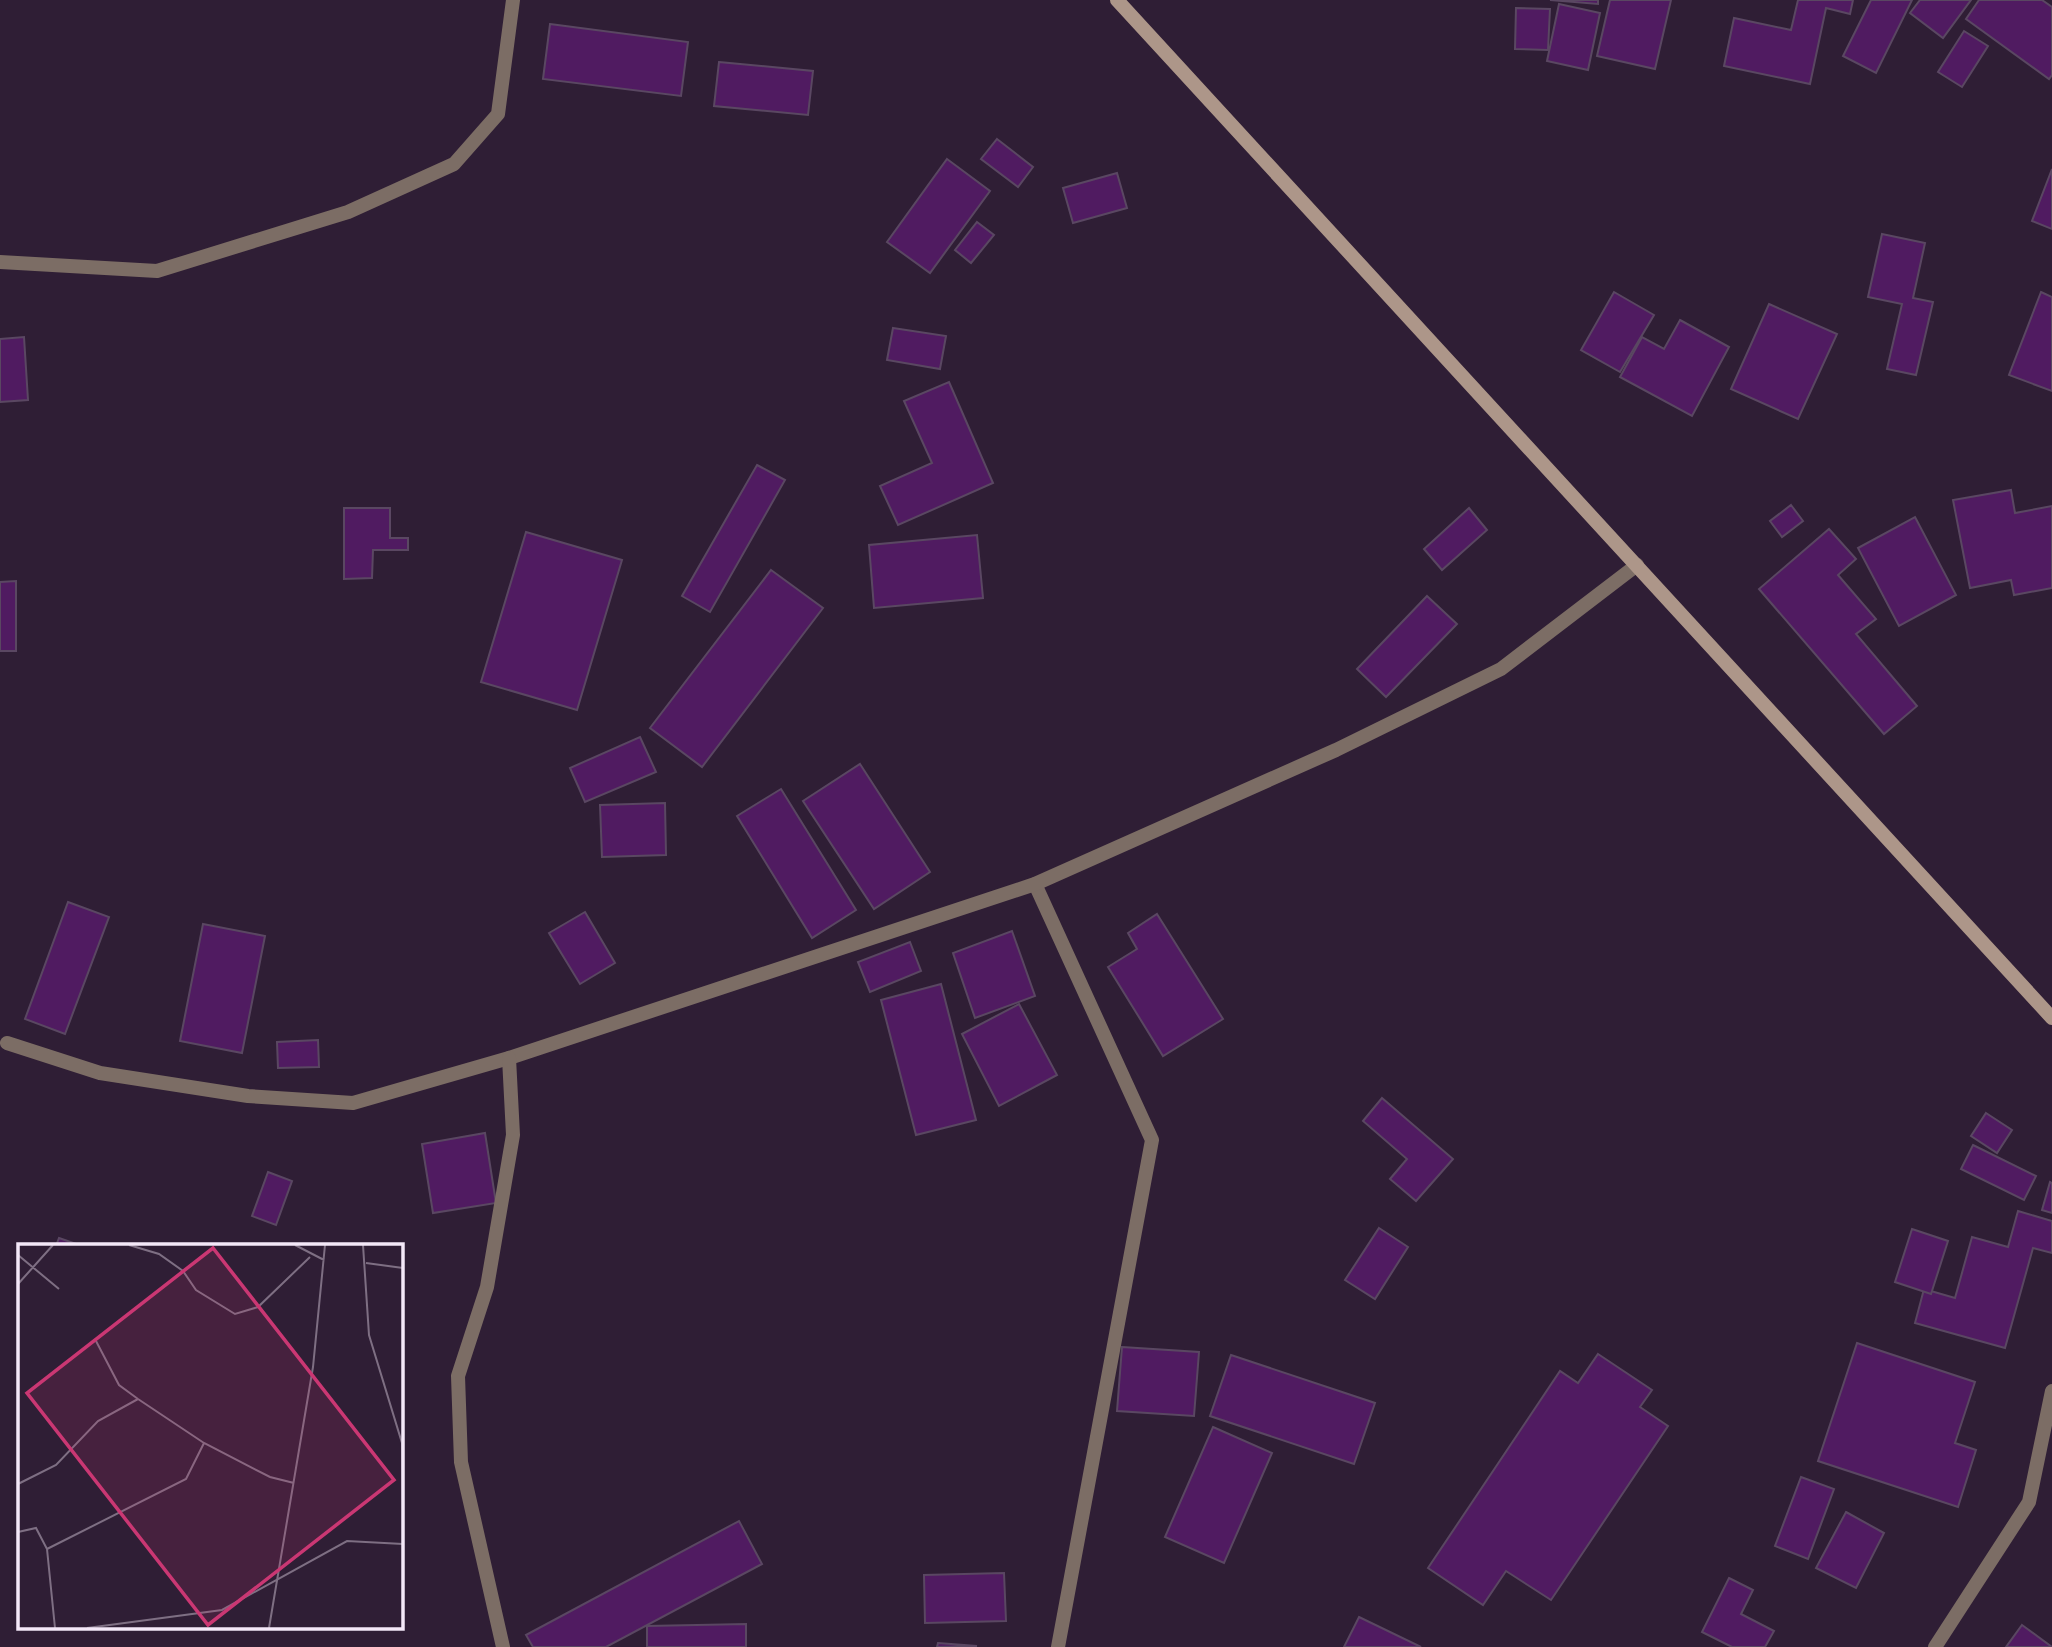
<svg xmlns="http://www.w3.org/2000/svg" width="2052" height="1647" font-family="'Source Sans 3',sans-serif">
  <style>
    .building { fill: #501b61; stroke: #5a4762; stroke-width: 2 }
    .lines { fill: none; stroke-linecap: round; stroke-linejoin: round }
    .street { stroke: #7c6d65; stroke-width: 14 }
    .secondary { stroke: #ad9689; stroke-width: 14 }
    .inset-road { fill: none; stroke: #7e6f83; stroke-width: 2 }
    .view { fill: #ca3773; fill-opacity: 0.15; stroke: #ca3773; stroke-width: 3.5 }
    .inset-edge { fill: none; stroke: #f4e8f8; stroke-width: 3.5 }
  </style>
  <rect width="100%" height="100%" fill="#2f1e35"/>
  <g class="building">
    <polygon points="1550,0 1598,0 1598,4"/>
    <polygon points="1610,0 1671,0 1655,69 1597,56"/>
    <polygon points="1798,0 1853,0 1850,14 1826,8 1810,84 1724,66 1734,18 1791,30"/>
    <polygon points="1871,0 1912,0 1876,73 1843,56"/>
    <polygon points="1920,0 1971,0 1943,38 1910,13"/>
    <polygon points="1979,0 2042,0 2052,7 2052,75 2049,79 1966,19"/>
    <polygon points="1559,4 1600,13 1588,70 1547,61"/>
    <polygon points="1516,8 1550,9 1548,50 1515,49"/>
    <polygon points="550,24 688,42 681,96 543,79"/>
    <polygon points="1964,31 1988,46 1962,87 1938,72"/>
    <polygon points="719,62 813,71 808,115 714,106"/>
    <polygon points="997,139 1033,167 1018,187 981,159"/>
    <polygon points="947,159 990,191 930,273 887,242"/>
    <polygon points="2052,169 2052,229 2032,221"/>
    <polygon points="1117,173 1127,208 1073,223 1063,188"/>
    <polygon points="977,222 994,235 971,263 955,250"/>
    <polygon points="1882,234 1925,243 1913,298 1933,302 1916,375 1887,369 1902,304 1868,297"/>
    <polygon points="1614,292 1654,315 1620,372 1581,350"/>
    <polygon points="2041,292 2052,297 2052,391 2009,375"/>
    <polygon points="1769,304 1837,334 1798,419 1731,389"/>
    <polygon points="1680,320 1729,347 1692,416 1620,377 1642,337 1664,349"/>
    <polygon points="893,328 946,336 940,369 887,360"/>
    <polygon points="24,337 28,400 0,402 0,339"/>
    <polygon points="949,382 993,483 898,525 880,486 932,463 904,401"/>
    <polygon points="757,465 785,480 710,612 682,596"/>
    <polygon points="2011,490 2015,513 2052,506 2052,588 2014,595 2011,580 1970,588 1953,500"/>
    <polygon points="1791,505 1803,521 1782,537 1770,521"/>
    <polygon points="344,508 390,508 390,538 408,538 408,550 373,550 372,578 344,579"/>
    <polygon points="1469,508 1487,530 1442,570 1424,549"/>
    <polygon points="1915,517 1956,595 1899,626 1858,548"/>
    <polygon points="1829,529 1856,559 1838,575 1876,619 1856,634 1917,706 1884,734 1759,589"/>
    <polygon points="526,532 622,560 577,710 481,682"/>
    <polygon points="977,535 983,598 874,608 869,545"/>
    <polygon points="771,570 823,608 702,767 650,728"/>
    <polygon points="16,581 16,651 0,651 0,582"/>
    <polygon points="1427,596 1457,624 1386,697 1357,669"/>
    <polygon points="640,737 656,772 585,802 570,768"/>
    <polygon points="860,764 930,872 874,909 803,801"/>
    <polygon points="781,789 856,910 812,938 737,816"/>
    <polygon points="665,803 666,855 602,857 600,805"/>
    <polygon points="68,902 109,917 65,1034 25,1019"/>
    <polygon points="585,912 615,963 580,984 549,933"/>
    <polygon points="1157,914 1223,1019 1163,1056 1108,967 1137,949 1128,933"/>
    <polygon points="203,924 265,936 242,1053 180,1041"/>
    <polygon points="1012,931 1035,996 975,1018 953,953"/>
    <polygon points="910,942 921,971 870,992 858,962"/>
    <polygon points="941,984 976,1120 916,1135 881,1000"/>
    <polygon points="1019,1004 1057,1075 999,1106 962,1034"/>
    <polygon points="318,1040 319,1067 278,1068 277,1042"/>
    <polygon points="1382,1098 1453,1159 1416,1201 1390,1179 1407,1159 1363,1121"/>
    <polygon points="1986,1113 2012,1130 1997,1153 1971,1136"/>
    <polygon points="485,1133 496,1203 433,1213 422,1144"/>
    <polygon points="1973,1145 2036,1176 2024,1200 1961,1169"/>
    <polygon points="268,1172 292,1181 276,1225 252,1216"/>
    <polygon points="2050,1182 2052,1183 2052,1213 2042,1210"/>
    <polygon points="2018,1211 2052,1221 2052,1253 2033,1248 2005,1348 1915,1323 1924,1289 1955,1298 1972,1237 2008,1247"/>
    <polygon points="1379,1228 1408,1247 1375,1299 1345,1280"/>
    <polygon points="1912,1229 1948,1241 1931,1294 1895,1282"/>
    <polygon points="59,1238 82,1246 56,1246"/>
    <polygon points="1857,1343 1975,1382 1955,1443 1976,1450 1958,1507 1818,1461"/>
    <polygon points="1122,1347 1199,1352 1194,1416 1117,1411"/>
    <polygon points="1598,1354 1652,1390 1640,1407 1668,1426 1551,1600 1506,1571 1483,1605 1428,1568 1560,1371 1578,1383"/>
    <polygon points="1231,1355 1375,1403 1354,1464 1210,1416"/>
    <polygon points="1213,1427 1272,1453 1224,1563 1165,1537"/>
    <polygon points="1801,1477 1834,1489 1808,1559 1775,1546"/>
    <polygon points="1846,1512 1884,1533 1856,1588 1816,1568"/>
    <polygon points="739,1521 762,1564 606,1647 533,1647 526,1635"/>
    <polygon points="1004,1573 1006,1621 925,1623 924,1575"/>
    <polygon points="1729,1578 1753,1590 1741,1614 1774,1631 1765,1647 1732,1647 1702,1632"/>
    <polygon points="1359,1617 1421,1647 1344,1647"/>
    <polygon points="746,1624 746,1647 647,1647 647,1626"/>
    <polygon points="2022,1625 2052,1647 2006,1647"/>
    <polygon points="938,1643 977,1646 937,1647"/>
  </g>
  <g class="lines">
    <g class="street">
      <polyline points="0,262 157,271 348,212 454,164 498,114 513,0"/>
      <polyline points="1035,884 1152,1140 1058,1647"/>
      <polyline points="7,1043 100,1073 248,1096 353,1103 509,1058 1035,884 1336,750 1501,669 1637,565"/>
      <polyline points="503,1647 461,1462 458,1376 487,1287 513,1135 509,1058"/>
      <polyline points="1935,1647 2029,1502 2052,1391"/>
    </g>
    <polyline class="secondary" points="1117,0 2052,1018"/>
  </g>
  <g transform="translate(18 1244)">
    <rect width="385" height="385" fill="#2f1e35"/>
    <path class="inset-road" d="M111 1 141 10 165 27 178 46 217 70 240 63 292 13M277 1 306 16M345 1 351 91 384 199 385 266M0 11 41 45M348 19 385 24M0 40 35 1M78 97 101 141 120 155 186 199 252 233 276 239M0 240 38 221 80 177 120 155M0 288 18 284 29 305 37 384M29 305 168 235 186 199M69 384 204 366 329 297 385 300M251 384 295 123 307 1"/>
    <path class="view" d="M195 4 376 236 190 381 9 149Z"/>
    <rect width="385" height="385" class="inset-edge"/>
  </g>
</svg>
